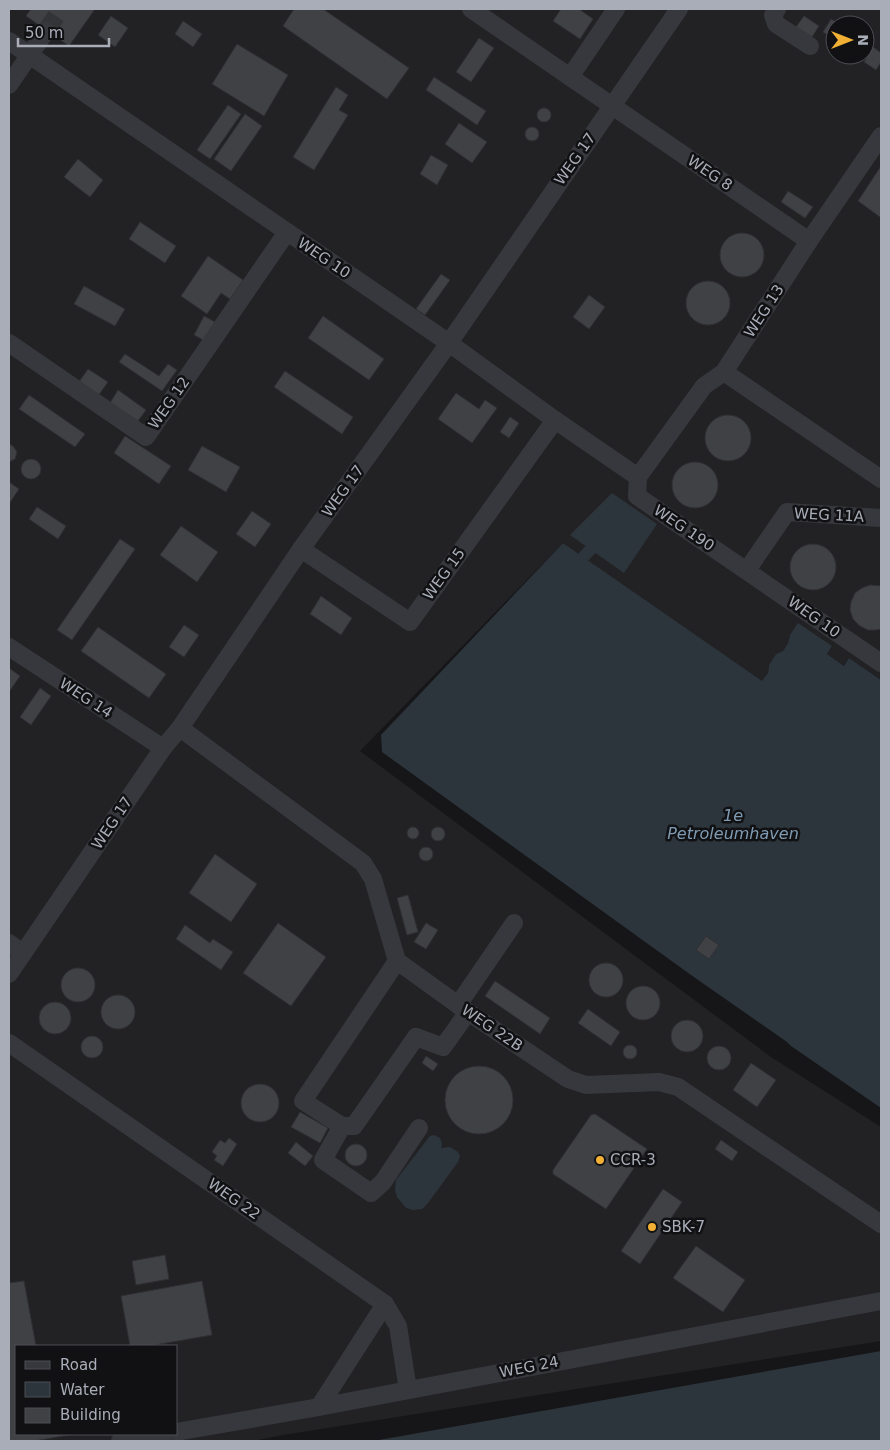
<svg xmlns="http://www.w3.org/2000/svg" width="890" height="1450" font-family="'DejaVu Sans',sans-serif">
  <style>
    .built { fill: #222225; fill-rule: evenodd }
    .water { fill: #2c353c }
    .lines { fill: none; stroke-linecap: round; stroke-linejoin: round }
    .canal { stroke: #2c353c; stroke-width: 12 }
    .building { fill: #404145; stroke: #303034 }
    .minor-tunnel { stroke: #333438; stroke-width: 18; stroke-dasharray: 18 9; stroke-linecap: butt }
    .minor { stroke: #37383d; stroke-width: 18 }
    .poi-dot { fill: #f2b134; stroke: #111113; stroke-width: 2 }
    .labels { text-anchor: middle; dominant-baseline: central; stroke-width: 5; stroke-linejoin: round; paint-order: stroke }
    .street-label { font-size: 15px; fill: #a8adb8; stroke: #111113 }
    .poi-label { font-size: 15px; fill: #a8adb8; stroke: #111113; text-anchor: start }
    .water-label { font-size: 16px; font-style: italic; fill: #7f9bb3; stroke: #111113 }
  </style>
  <rect width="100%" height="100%" fill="#161618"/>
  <path class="built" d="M9 9H881V680L849 658 844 666 827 654 832 646 790 635 788 643 783 651 776 654 769 665 768 673 762 682 563 543 360 751 771 1057 881 1127V1341L283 1435 253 1441H9ZM835 25H865V55H835ZM16 1346H176V1434H16Z"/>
  <g class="water">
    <polygon points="612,493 657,524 624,573 570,535"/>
    <polygon points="563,543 762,681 768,673 769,665 776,654 783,651 788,643 790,635 798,623 832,646 827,654 844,666 849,658 881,680 881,1108 791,1046 787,1042 691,975 382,752 381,735"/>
    <polygon points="434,1135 440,1138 442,1144 441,1148 450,1147 458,1152 460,1156 458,1162 428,1203 422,1209 413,1210 406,1208 397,1197 395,1190 396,1180 430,1136"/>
    <polygon points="881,1351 881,1441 373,1441"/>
  </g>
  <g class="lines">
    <polyline class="canal" points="579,570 577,564 601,538"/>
  </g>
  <g class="building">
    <polygon points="31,9 95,9 69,46 26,16"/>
    <polygon points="294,9 323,9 409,68 387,99 283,26"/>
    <polygon points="561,9 579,9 593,19 580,39 553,21"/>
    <polygon points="111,16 128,28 115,47 98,35"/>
    <polygon points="804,16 819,26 812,37 796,27"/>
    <polygon points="831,19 841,25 835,25 835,40 823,32"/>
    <polygon points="183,21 202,34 193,47 175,34"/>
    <polygon points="479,38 494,48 471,82 456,72"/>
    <polygon points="237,44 288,75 264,116 212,84"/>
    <polygon points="873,47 881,53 881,62 876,70 864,62"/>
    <polygon points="434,77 486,111 477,125 426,90"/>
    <polygon points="336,87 348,95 339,110 348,115 314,170 293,157"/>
    <polygon points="228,105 241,114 210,159 197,150"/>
    <circle cx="544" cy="115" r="7"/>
    <polygon points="245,114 262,126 231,171 214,159"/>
    <polygon points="459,123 487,142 472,163 445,144"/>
    <circle cx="532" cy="134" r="7"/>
    <polygon points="431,155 448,165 437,185 420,174"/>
    <polygon points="78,159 103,180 90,197 64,177"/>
    <polygon points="881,166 881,215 880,217 858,201"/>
    <polygon points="788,191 813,207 805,218 781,202"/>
    <polygon points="140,222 176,246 165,263 129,239"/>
    <circle cx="742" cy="255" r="22"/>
    <polygon points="208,256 243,280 230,299 221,293 207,314 181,296"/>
    <polygon points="441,274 450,280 425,315 416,309"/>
    <circle cx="708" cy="303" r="22"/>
    <polygon points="84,286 125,309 115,326 74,304"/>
    <polygon points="589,295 605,307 589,329 573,317"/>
    <polygon points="204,316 215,322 205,341 194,335"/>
    <polygon points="323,316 384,359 369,380 308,338"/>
    <polygon points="125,354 159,376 168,364 177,370 162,391 119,362"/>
    <polygon points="88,369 108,382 98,396 79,382"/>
    <polygon points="285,371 353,417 342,434 274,387"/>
    <polygon points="118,390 146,410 138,421 110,403"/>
    <polygon points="456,393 479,409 485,400 497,408 472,443 438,419"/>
    <polygon points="29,395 85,434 75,447 19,409"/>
    <circle cx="728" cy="438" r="23"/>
    <polygon points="510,417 519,423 509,438 500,432"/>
    <polygon points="125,436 171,466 159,484 114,453"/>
    <polygon points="9,444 13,446 17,452 15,459 9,462"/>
    <polygon points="202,446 240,467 226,492 188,470"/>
    <circle cx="31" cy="469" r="10"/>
    <circle cx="695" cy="485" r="23"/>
    <polygon points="9,482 19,489 9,504"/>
    <polygon points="37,507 66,526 58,539 29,519"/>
    <polygon points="252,511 271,524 255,547 236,534"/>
    <polygon points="181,526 218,552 197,582 160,555"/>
    <polygon points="120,539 135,549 72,640 57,630"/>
    <circle cx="813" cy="567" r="23"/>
    <polygon points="870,585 881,586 881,629 876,630 868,630 860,626 853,619 850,610 851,602 855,593 862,588"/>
    <polygon points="321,596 352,618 341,635 310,614"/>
    <polygon points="184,625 199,635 184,657 169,647"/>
    <polygon points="98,627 166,674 149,698 81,651"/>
    <polygon points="9,668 20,676 9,692"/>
    <polygon points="40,688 51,696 31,725 20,717"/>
    <circle cx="413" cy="833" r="6"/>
    <circle cx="438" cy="834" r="7"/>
    <circle cx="426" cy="854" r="7"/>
    <polygon points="215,854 257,884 231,922 189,893"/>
    <polygon points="408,895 418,932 407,935 397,898"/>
    <polygon points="278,923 326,957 291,1006 243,973"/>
    <polygon points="426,923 438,930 426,949 414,942"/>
    <polygon points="185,925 210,943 213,939 233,952 221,970 176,939"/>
    <polygon points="706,936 719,945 709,959 696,950"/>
    <circle cx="606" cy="980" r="17"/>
    <circle cx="78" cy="985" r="17"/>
    <polygon points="495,981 550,1018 540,1034 485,996"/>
    <circle cx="643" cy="1003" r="17"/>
    <circle cx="118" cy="1012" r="17"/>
    <circle cx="55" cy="1018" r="16"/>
    <polygon points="588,1009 620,1032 611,1046 578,1023"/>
    <circle cx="687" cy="1036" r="16"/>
    <circle cx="92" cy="1047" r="11"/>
    <circle cx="630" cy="1052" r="7"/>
    <circle cx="719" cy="1058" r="12"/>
    <polygon points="426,1056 438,1064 433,1071 422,1063"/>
    <polygon points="751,1063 776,1080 757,1107 733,1090"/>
    <circle cx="479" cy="1100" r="34"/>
    <circle cx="260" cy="1103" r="19"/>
    <polygon points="300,1112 328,1128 320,1143 291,1127"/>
    <polygon points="595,1114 647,1149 606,1209 553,1174 553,1170 591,1115"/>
    <polygon points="229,1138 237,1144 223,1166 214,1160 217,1156 212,1152 220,1140 225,1143"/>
    <polygon points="721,1140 738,1152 732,1161 715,1149"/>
    <polygon points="296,1142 313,1156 305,1166 288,1153"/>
    <circle cx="356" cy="1155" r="11"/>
    <polygon points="663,1189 682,1202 640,1264 621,1251"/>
    <polygon points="696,1246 745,1280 723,1312 673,1278"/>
    <polygon points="165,1255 169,1279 136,1285 132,1261"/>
    <polygon points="24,1281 36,1346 16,1346 16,1434 75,1434 34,1441 9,1441 9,1283"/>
    <polygon points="202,1281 212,1335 149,1346 130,1346 121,1296"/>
  </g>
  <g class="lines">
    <polyline class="minor-tunnel" points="46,31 61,9"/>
    <g class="minor">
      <polyline points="471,9 809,241"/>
      <polyline points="777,9 773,15 776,24 810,46"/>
      <polyline points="9,41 449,343 555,420 638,477"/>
      <polyline points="570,77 616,9"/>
      <polyline points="9,85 46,31"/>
      <polyline points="9,343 146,437 287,232"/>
      <polyline points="724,372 881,479"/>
      <polyline points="638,477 704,386 724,372 809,241 881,136"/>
      <polyline points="638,477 637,496 881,663"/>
      <polyline points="301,549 410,622 555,420"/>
      <polyline points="747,570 787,512 881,518"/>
      <polyline points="9,647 163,748"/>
      <polyline points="180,728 363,863 373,879 397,961 468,1012 568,1079 586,1085 659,1082 678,1087 881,1224"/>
      <polyline points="9,943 23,953"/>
      <polyline points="397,961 303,1101 342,1126 323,1160 371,1193 383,1182 419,1128"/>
      <polyline points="9,974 163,748 180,728 301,549 449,343 679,9"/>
      <polyline points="458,1005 514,923"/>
      <polyline points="9,1043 385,1304 398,1326 408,1390"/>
      <polyline points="342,1126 354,1126 416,1037 443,1047 468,1012"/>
      <polyline points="319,1407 385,1304"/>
      <polyline points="176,1432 319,1407 881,1301"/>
      <polyline points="120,1441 164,1434"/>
    </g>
  </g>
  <g class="poi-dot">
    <circle cx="600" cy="1160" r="5"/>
    <circle cx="652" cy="1227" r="5"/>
  </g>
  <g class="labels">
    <g class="street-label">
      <text transform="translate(575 159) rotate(-55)">WEG 17</text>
      <text transform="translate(710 173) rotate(34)">WEG 8</text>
      <text transform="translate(324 258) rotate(34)">WEG 10</text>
      <text transform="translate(764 311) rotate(-57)">WEG 13</text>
      <text transform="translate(169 403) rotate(-55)">WEG 12</text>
      <text transform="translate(343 491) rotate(-54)">WEG 17</text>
      <text transform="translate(829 515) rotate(3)">WEG 11A</text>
      <text transform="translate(684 528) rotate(34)">WEG 190</text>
      <text transform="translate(444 574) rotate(-54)">WEG 15</text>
      <text transform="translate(814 617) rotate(35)">WEG 10</text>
      <text transform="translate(86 698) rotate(33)">WEG 14</text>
      <text transform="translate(112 823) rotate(-56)">WEG 17</text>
      <text transform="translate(492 1028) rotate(34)">WEG 22B</text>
      <text transform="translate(234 1199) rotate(35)">WEG 22</text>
      <text transform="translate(529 1367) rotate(-11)">WEG 24</text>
    </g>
    <g class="poi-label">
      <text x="610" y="1160">CCR-3</text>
      <text x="662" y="1227">SBK-7</text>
    </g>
    <g class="water-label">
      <text x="733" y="815">1e<tspan x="733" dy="18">Petroleumhaven</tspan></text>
    </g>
  </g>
  <rect width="890" height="1450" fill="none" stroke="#a8adb8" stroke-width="20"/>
  <rect x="15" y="1345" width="162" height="90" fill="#111113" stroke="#4d4f55"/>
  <rect x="25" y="1361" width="25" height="8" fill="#37383d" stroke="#4d4f55"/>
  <text x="60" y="1370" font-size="15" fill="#a8adb8">Road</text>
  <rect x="25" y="1382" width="25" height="15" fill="#2c353c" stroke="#4d4f55"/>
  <text x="60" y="1395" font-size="15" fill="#a8adb8">Water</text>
  <rect x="25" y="1408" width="25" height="15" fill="#404145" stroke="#4d4f55"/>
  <text x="60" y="1420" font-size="15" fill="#a8adb8">Building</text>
  <g transform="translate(850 40) rotate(90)"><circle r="24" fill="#111113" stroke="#4d4f55"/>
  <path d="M0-4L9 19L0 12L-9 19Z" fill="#f2b134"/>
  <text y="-8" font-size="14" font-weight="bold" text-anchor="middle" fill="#a8adb8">N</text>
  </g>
  <path d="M18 38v8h91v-8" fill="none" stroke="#a8adb8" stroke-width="2.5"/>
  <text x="25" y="38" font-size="15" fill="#a8adb8" stroke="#111113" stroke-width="4" paint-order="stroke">50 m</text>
</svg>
